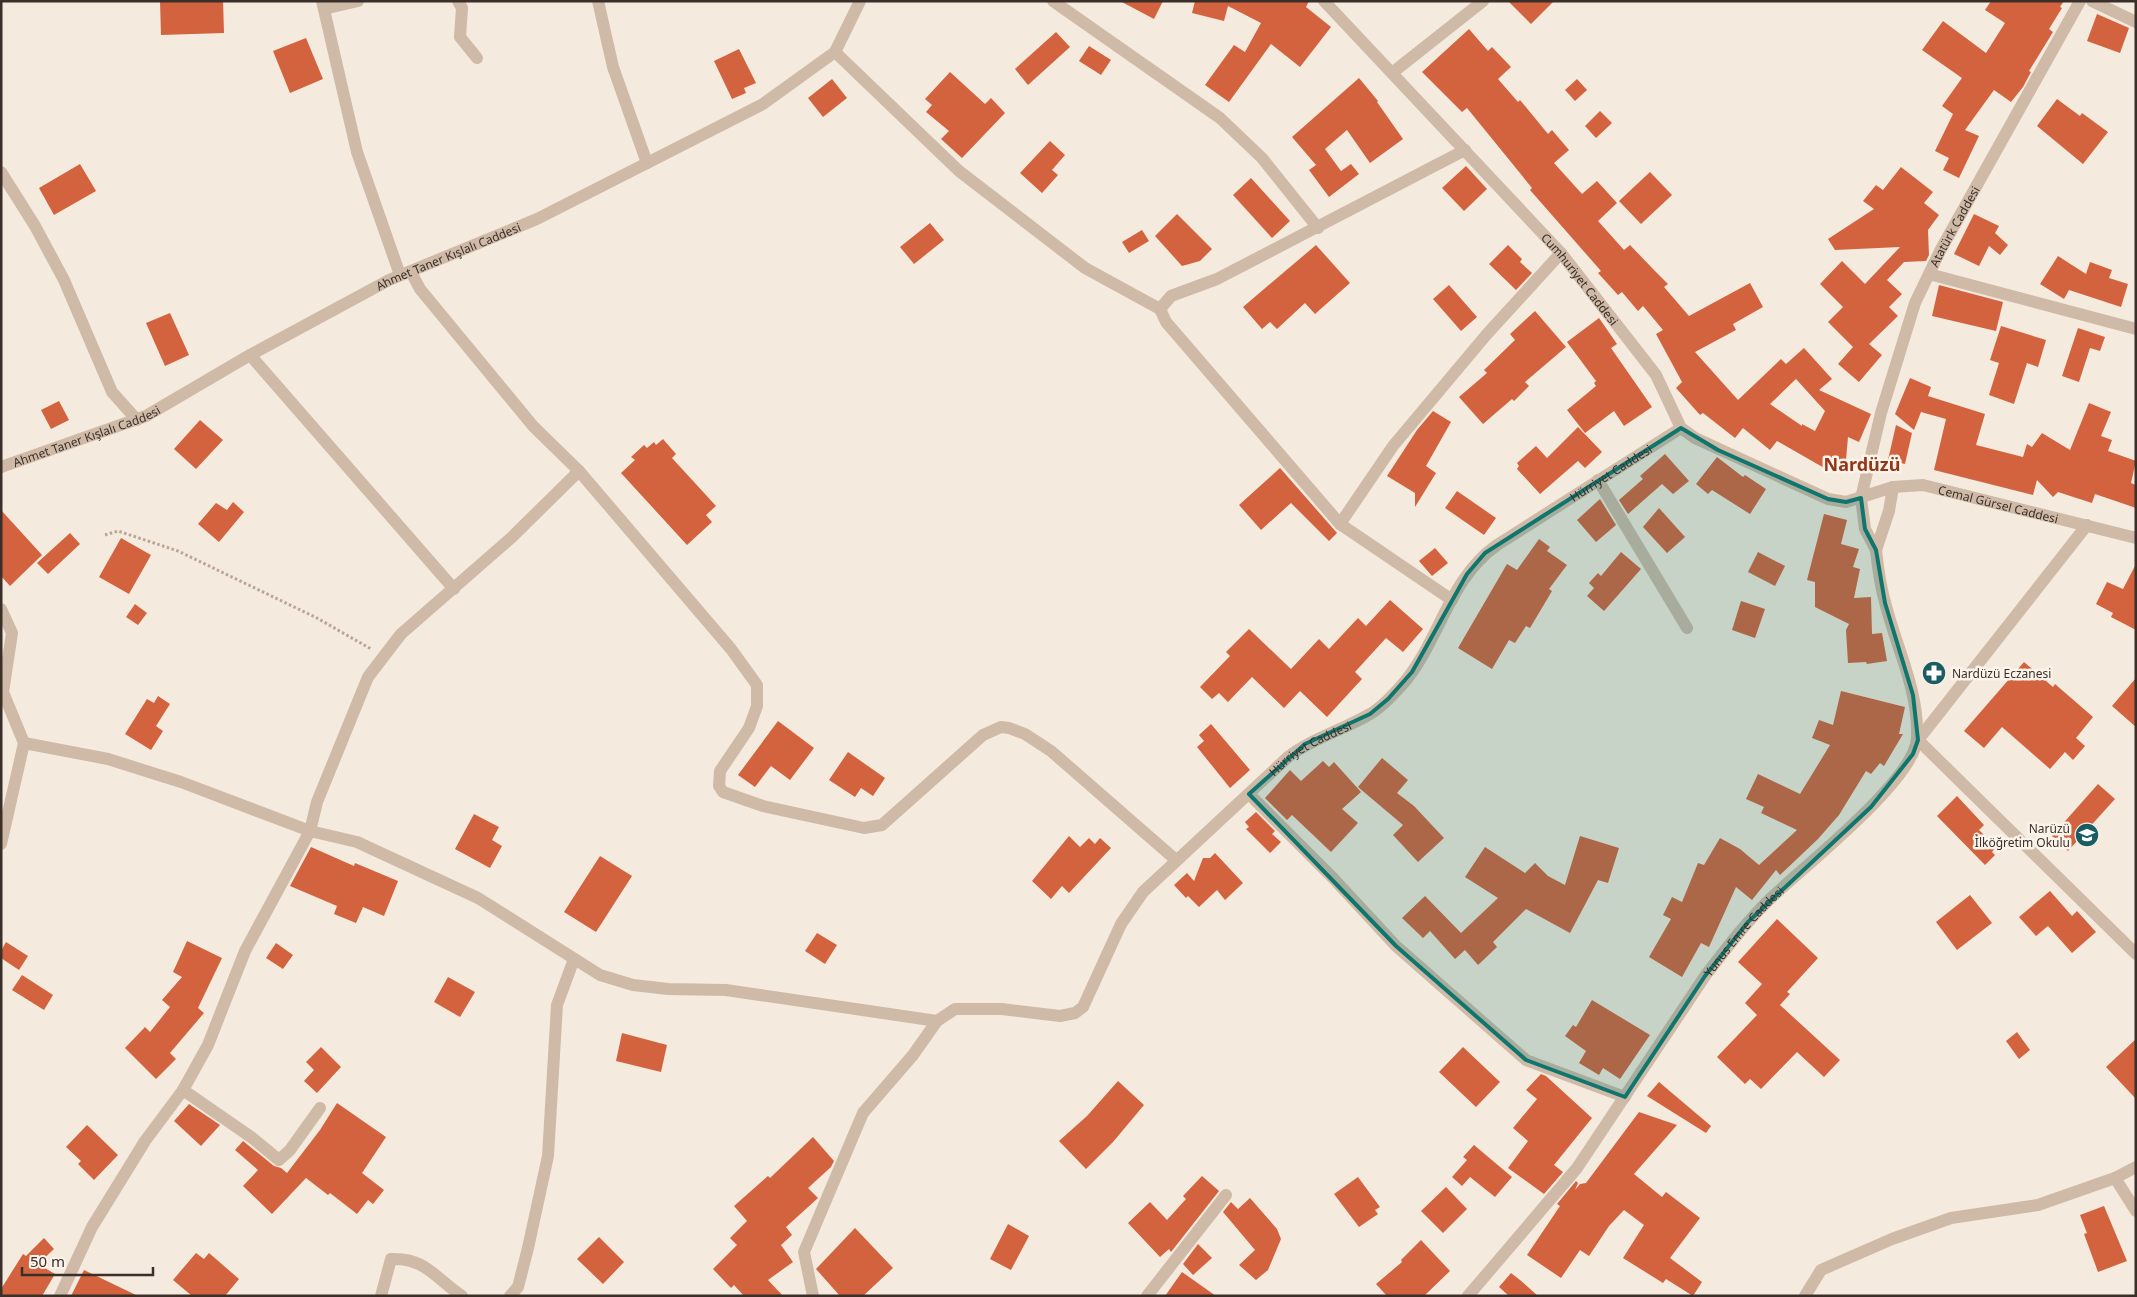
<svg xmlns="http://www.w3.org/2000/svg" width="2137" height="1297" font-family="'Noto Sans',sans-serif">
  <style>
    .building { fill: #d3633e; fill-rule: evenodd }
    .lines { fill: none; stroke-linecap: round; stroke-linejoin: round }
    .path { stroke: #bba492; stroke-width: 3; stroke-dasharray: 2.5 2.5; stroke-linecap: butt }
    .minor { stroke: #cfbaa8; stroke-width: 12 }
    .marked { fill: #0f766e; fill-opacity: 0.2; stroke: #0f766e; stroke-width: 4; stroke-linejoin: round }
    .labels { text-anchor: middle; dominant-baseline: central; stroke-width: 5; stroke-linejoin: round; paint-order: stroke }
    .street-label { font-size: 12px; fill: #3b2f29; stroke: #fcf4eb }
    .poi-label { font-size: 12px; fill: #3b2f29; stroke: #fcf4eb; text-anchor: start }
    .district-label { font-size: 18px; font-weight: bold; fill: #943618; stroke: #fcf4eb }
  </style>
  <rect width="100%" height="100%" fill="#f5eade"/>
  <g class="building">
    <polygon points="160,1 223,1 224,33 161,35"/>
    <polygon points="1120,1 1163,1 1154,19"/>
    <polygon points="1195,1 1309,1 1306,7 1331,27 1300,67 1271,44 1229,102 1205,85 1234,45 1245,52 1261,23 1228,6 1224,21 1192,13"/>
    <polygon points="1508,1 1554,1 1531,24"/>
    <polygon points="1991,1 2064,1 2060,7 2062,8 2049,29 2053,32 2029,71 2031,72 2023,87 2011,102 1994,90 1965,130 1979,136 1959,178 1943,170 1949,158 1935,151 1953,114 1942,106 1962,78 1922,50 1943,21 1986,53 2005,23 1985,10"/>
    <polygon points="2097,14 2129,28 2120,53 2087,41"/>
    <path d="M1469 29 1488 51 1492 47 1511 67 1498 79 1518 102 1520 100 1548 134 1552 130 1569 150 1554 163 1582 194 1597 181 1617 203 1598 221 1624 250 1630 245 1653 269 1668 284 1664 287 1689 316 1750 283 1763 307 1733 324 1736 330 1695 352 1738 400 1781 359 1786 364 1804 348 1832 379 1819 390 1871 414 1859 442 1848 437 1845 471 1826 469 1777 441 1770 450 1743 428 1735 438 1703 413 1700 415 1676 388 1682 382 1656 334 1663 330 1643 306 1638 311 1622 292 1618 295 1598 273 1601 271 1530 190 1532 188 1467 108 1462 112 1422 72ZM1796 379 1825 411 1815 431 1802 424V426L1770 404Z"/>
    <polygon points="1056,32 1070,47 1028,85 1015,69"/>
    <polygon points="306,38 323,79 290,93 273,51"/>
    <polygon points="1089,46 1111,60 1101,75 1079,61"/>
    <polygon points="739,49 756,83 744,88 746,93 732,99 714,61"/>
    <polygon points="950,72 985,104 991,98 1005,113 962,158 941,139 949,131 926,112 932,105 925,99"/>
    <polygon points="1359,78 1378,101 1377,102 1403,139 1370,163 1347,130 1325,149 1341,171 1351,164 1359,174 1329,197 1309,170 1316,165 1292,137"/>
    <polygon points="832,79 847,98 823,117 808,98"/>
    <polygon points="1577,79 1587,90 1575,101 1565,90"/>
    <polygon points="2057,99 2080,116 2082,113 2108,132 2083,164 2037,126"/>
    <polygon points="1600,111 1612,123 1596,138 1585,126"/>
    <polygon points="1050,141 1065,155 1052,170 1058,175 1042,193 1020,173"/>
    <polygon points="80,164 96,191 54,215 39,188"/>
    <polygon points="1466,166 1487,189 1464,211 1442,188"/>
    <polygon points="1901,167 1933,192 1924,203 1939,215 1928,230 1929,255 1926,261 1904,262 1887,280 1902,294 1889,307 1898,316 1869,344 1882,355 1859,382 1838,364 1853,347 1828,322 1843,307 1820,284 1842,261 1865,284 1900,247 1835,250 1828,239 1874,209 1863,201 1876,185 1883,190"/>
    <polygon points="1650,172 1672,195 1641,224 1619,201"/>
    <polygon points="1251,178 1290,221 1272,238 1233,195"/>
    <polygon points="1177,214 1212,249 1200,261 1182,266 1155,236"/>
    <polygon points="1974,214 1999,226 1995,233 2008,245 2000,255 1989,246 1979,266 1954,254"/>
    <polygon points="930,223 944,240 914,264 900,247"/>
    <polygon points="1142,230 1149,241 1129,253 1122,242"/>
    <polygon points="1316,245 1350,283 1315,314 1305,303 1277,329 1270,322 1262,329 1243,307"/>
    <polygon points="1508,245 1522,259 1520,262 1532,273 1516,290 1489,264"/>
    <polygon points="2058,256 2086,274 2090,262 2112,270 2109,278 2128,284 2121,307 2069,290 2064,299 2040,284"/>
    <polygon points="1449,285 1477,317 1461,331 1433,299"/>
    <polygon points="1939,285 2003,302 1996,331 1932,316"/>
    <polygon points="1535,311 1566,347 1525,382 1529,386 1514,401 1512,399 1483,424 1459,397 1487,373 1484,370 1515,340 1510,334"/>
    <polygon points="170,313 189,355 165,366 146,323"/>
    <polygon points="1599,318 1617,344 1611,348 1652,407 1624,426 1614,411 1585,433 1567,410 1596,386 1594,383 1596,381 1567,342"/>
    <polygon points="2001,326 2046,340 2038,367 2027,363 2014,404 1989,395 1999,363 1990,360"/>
    <polygon points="2078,328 2105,337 2100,351 2090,348 2079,382 2062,376"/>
    <polygon points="1910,378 1931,387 1928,396 1985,414 1976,445 2023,457 2027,444 2032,447 2042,433 2070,450 2089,403 2111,412 2101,436 2112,440 2108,451 2136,461 2131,483 2136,485 2136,508 2095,494 2092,503 2058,492 2053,497 2037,480 2033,495 1934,470 1946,419 1921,412 1914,430 1895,414"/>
    <polygon points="59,401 69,420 51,429 41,410"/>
    <polygon points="1433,411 1451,422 1426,466 1436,473 1415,507 1415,493 1387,476 1417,430"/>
    <polygon points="200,420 223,440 196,469 174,449"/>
    <polygon points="1896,425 1912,433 1905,464 1888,460"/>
    <polygon points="1578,427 1602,452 1585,468 1578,461 1540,494 1517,469 1519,466 1517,463 1536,446 1547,458"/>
    <polygon points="663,439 676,454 672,458 716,506 706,515 712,522 687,545 621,473 635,460 631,457 644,445 647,448 654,442 656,445"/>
    <polygon points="1665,454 1689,481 1673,494 1662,484 1628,514 1619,500 1643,479 1640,476"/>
    <polygon points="1717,457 1743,477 1745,475 1766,489 1750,514 1712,490 1708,494 1696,484"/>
    <polygon points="1280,468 1337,533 1329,541 1291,503 1261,530 1239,505"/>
    <polygon points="1457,491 1496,518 1484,535 1445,508"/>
    <polygon points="1600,499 1616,525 1596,542 1577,520"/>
    <polygon points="233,502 244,512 219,542 198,524 216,503 227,510"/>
    <polygon points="1659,508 1685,537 1667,553 1643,527"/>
    <polygon points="1,510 42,555 10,586 1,576"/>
    <polygon points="1824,514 1847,520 1841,544 1859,549 1853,567 1860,569 1854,598 1871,597 1872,634 1882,633 1887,661 1867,664 1866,662 1848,663 1846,630 1849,624 1815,607 1815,582 1807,580"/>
    <polygon points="70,533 80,544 48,574 37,563"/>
    <polygon points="121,538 151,555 129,594 99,577"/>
    <polygon points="1539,539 1550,547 1547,551 1567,565 1549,589 1552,591 1530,628 1526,626 1515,643 1509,640 1492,669 1458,648 1507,564 1517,570"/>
    <polygon points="1435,548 1448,563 1432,576 1419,561"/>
    <polygon points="1621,552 1641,569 1604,611 1587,596 1594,588 1589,583 1598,573 1601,576"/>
    <polygon points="1758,552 1785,566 1775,586 1748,572"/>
    <polygon points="2136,564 2136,630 2111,617 2113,613 2096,604 2107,582 2123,589"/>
    <polygon points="1390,600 1423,629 1403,652 1386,638 1355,672 1362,679 1327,717 1300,691 1284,708 1252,677 1228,702 1219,693 1212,699 1200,687 1230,656 1226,652 1249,629 1291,669 1319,639 1329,649 1358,618 1366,626"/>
    <polygon points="1741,601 1765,609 1755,638 1732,630"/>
    <polygon points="135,604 147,613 138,625 126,617"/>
    <polygon points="2024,662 2053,687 2055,684 2093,717 2076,738 2085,746 2073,760 2065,752 2050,769 2002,727 1984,748 1964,731"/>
    <polygon points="2136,678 2136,727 2112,706"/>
    <polygon points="1841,691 1905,707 1899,734 1903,734 1884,766 1880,763 1871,774 1866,771 1839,815 1818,839 1780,875 1776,870 1752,900 1736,887 1709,947 1701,943 1682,977 1649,957 1671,919 1663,915 1672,897 1682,902 1698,863 1704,865 1720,838 1740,849 1759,865 1797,830 1761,813 1764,807 1746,799 1758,774 1800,794 1830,745 1812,738 1819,720 1833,725"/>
    <polygon points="158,696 170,704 156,726 163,731 151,750 125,734 147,699 154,703"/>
    <polygon points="778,721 814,748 790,780 771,766 755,787 738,775"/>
    <polygon points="1211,724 1250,770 1230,788 1197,747 1204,741 1199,735"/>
    <polygon points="848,752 885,778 873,796 861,788 855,797 829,780"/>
    <polygon points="1382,758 1408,780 1397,793 1414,806 1444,838 1418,862 1393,835 1403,825 1358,787"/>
    <polygon points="1323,761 1329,767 1334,762 1361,792 1342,809 1358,823 1331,852 1292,815 1287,820 1265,798 1290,770 1301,781"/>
    <polygon points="2098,784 2115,799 2068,851 2052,836"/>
    <polygon points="1957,796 1984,825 1979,830 1996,847 1992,852 1995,855 1985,865 1937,816"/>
    <polygon points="1256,812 1275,831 1272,834 1281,842 1270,853 1246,829 1249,827 1245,822"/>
    <polygon points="474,814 499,827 492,840 502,846 490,868 455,849"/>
    <polygon points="1069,836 1080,847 1089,838 1095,844 1100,838 1111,848 1069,893 1062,886 1051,899 1032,881"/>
    <polygon points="1580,836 1619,848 1608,883 1598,880 1570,933 1526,909 1493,942 1497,947 1478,965 1465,950 1455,959 1430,931 1423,938 1402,918 1425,896 1461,933 1498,898 1465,877 1485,847 1525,873 1535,863 1548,876 1565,885"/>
    <polygon points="311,847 354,866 355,863 398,881 384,916 363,907 356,923 334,914 337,906 290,886"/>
    <polygon points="1215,853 1243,883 1225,900 1217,890 1199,907 1188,896 1186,898 1174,885 1187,873 1194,881 1203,858 1210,858"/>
    <polygon points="600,856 632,876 596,932 564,912"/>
    <polygon points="2050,891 2072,916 2077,911 2096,932 2072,953 2048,926 2036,936 2019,917"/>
    <polygon points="1970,895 1992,923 1957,950 1936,922"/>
    <polygon points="1777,919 1818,958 1787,992 1790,994 1780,1005 1840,1060 1824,1077 1797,1052 1761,1089 1750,1079 1745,1084 1717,1057 1757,1015 1745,1003 1762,984 1738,962"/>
    <polygon points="817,933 837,945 825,964 805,951"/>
    <polygon points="187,941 222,958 198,1008 204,1013 170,1053 176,1059 156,1079 125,1048 145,1027 150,1032 170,1007 162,1000 182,977 173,972"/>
    <polygon points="6,942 28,956 19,970 1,958 1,951"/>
    <polygon points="276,943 293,955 283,969 266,958"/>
    <polygon points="22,975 53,995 44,1010 12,990"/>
    <polygon points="448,977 475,992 460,1017 434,1002"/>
    <polygon points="1592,1000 1650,1035 1620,1079 1603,1068 1599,1075 1579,1063 1586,1051 1565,1036 1573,1025 1576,1027"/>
    <polygon points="2017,1032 2030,1050 2019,1059 2006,1041"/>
    <polygon points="622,1033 667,1045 661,1072 616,1061"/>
    <polygon points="2136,1039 2136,1099 2106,1067"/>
    <polygon points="321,1047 341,1067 317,1093 304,1081 314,1070 306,1062"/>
    <polygon points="1463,1047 1500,1082 1476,1107 1439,1072"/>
    <polygon points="1541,1074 1546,1076 1592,1118 1554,1165 1563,1172 1544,1194 1508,1168 1528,1141 1513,1128 1537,1099 1526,1090"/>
    <polygon points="1118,1081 1144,1105 1113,1142 1086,1169 1059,1141 1087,1116"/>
    <polygon points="1659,1082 1711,1126 1706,1133 1647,1096"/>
    <polygon points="337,1103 386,1137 362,1173 384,1190 373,1204 368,1200 357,1214 330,1193 328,1195 306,1178 272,1214 243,1186 258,1170 235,1150 243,1141 274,1166 281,1168 287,1173 320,1130"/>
    <polygon points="189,1104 220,1125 201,1146 174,1121"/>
    <polygon points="1639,1112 1677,1125 1634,1174 1662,1197 1666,1192 1700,1218 1670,1258 1702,1282 1693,1296 1666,1279 1663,1283 1623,1258 1644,1225 1624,1210 1609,1226 1589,1256 1580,1250 1561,1278 1527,1255 1560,1206 1557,1204 1576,1181 1578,1183 1575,1190 1580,1184 1586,1183"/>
    <polygon points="87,1125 118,1155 94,1180 78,1164 81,1161 66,1147"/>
    <polygon points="813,1137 834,1161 831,1167 808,1188 818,1198 786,1227 792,1235 781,1245 793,1262 768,1280 783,1296 744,1296 734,1285 731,1288 713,1269 737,1245 730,1238 747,1221 734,1206 768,1176 770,1178"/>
    <polygon points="1474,1145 1512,1177 1495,1197 1470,1177 1462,1186 1452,1177 1467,1160 1463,1157"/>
    <polygon points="1202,1176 1219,1191 1171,1252 1169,1249 1160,1257 1128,1223 1150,1202 1167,1220 1186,1199 1183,1196"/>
    <polygon points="1358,1177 1380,1207 1375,1210 1378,1214 1359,1227 1334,1194"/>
    <polygon points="1446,1187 1467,1209 1443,1233 1421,1211"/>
    <polygon points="1250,1198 1277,1229 1281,1239 1268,1270 1256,1280 1239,1265 1255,1250 1223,1212 1231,1202 1238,1209"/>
    <polygon points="2104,1206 2127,1261 2098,1272 2084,1234 2087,1233 2080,1215"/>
    <polygon points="1008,1224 1029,1236 1011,1270 990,1259"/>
    <polygon points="855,1228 893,1268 863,1296 840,1296 816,1269"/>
    <polygon points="599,1237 624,1262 603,1284 577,1259"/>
    <polygon points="44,1238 54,1249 38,1264 55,1274 42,1296 1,1296 1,1289 23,1254 26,1256"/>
    <polygon points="1421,1240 1450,1271 1424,1296 1387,1296 1376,1284 1402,1262 1401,1260"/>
    <polygon points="1198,1244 1212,1258 1193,1275 1183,1264"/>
    <polygon points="196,1253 204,1259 209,1253 239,1279 225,1296 192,1296 173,1280"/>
    <polygon points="84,1270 138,1296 71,1296"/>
    <polygon points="1182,1272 1216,1296 1165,1296"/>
    <polygon points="1511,1273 1520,1280 1538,1296 1509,1296 1499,1287"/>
  </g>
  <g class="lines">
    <polyline class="path" points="105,535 118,531 178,551 317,618 371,649"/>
    <g class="minor">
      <polyline points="322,1 357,152 400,275"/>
      <polyline points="458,1 462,8 460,37 477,58"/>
      <polyline points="598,1 613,67 647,163"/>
      <polyline points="1053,1 1220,118 1262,158 1318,228"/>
      <path id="s1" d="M1324 1 1561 253 1656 375 1681 428 1695 438 1828 499 1846 502 1893 487 1923 485 2136 538"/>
      <polyline points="2092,1 2136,22"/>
      <polyline points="324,9 358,1"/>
      <polyline points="835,52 959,171 1085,268 1160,309"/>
      <polyline points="1392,73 1483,1"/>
      <polyline points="1,172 35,226 64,280 112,392 137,420"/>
      <polyline points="411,272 420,289 533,426 579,471 731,649 757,685 757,706 749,728 720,771 719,786 723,792 763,806 864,828 882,825 983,735 1001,727 1009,728 1025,734 1051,751 1176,860"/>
      <polyline points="1929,274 2136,329"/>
      <polyline points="250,355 454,589"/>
      <path id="s2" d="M1 467 146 416 250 355 389 280 537 219 763 104 835 52 860 1"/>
      <polyline points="1598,480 1687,628"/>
      <path id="s3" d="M1893 487 1889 511 1876 550 1865 529 1861 498 1881 413 1915 303 1940 251 2080 1"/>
      <polyline points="1340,524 1393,446 1487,334 1561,253"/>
      <polyline points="2087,525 1918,740 2136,954"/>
      <polyline points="1452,600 1340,524 1166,322 1160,309 1171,296 1217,279 1465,150"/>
      <polyline points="1,609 12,633 3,692 24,743 1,844"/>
      <polyline points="24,743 108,759 181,782 310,831 357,842 478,898 600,975 633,985 668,989 726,990 937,1021"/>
      <polyline points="1249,794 1333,878 1396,946 1526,1060 1625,1097"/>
      <polyline points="183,1090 251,1137 279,1160 290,1150 320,1108"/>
      <polyline points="2115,1178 2136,1211"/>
      <polyline points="60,1296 92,1227 145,1141 183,1090 208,1045 245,951 310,831 317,802 368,677 401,634 511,538 579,471"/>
      <path d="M381 1296 391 1259C425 1257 436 1279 462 1296"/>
      <polyline points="510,1296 518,1287 528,1248 548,1156 557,1005 574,959"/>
      <path id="s4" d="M813 1296 804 1252 863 1113 913 1055 937 1021 955 1009H1002L1060 1016 1075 1013 1083 1007 1121 924 1143 892 1288 757C1313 738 1343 730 1370 714 1381 708 1392 696 1401 686 1439 644 1448 579 1497 545L1681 428"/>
      <polyline points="1147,1296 1226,1195"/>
      <path id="s5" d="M1468 1296 1577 1168 1705 976C1726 949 1746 922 1771 898 1803 867 1916 779 1917 738 1919 690 1896 647 1885 602 1880 585 1878 568 1876 550"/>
      <polyline points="1805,1296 1821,1270 1892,1239 1951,1218 2038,1205 2115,1178 2136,1167"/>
    </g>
  </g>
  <path class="marked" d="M1681 428 1718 450 1828 499 1846 502 1861 498 1865 529 1876 550 1885 603 1913 695 1918 740 1913 754 1871 807 1748 922 1705 976 1625 1097 1526 1060 1396 946 1249 794 1305 744 1370 714 1388 699 1412 672 1467 574 1485 553Z"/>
  <defs>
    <g id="pharmacy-disc" transform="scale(1.25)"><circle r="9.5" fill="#195d62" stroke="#fcf4eb"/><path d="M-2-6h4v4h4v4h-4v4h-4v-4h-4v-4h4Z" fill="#fff"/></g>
    <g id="school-disc" transform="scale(1.25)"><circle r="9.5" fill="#195d62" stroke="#fcf4eb"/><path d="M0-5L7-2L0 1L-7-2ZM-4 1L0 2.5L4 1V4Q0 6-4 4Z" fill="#fff"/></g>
  </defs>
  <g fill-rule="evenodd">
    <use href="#pharmacy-disc" x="1934" y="673"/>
    <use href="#school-disc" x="2087" y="835"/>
  </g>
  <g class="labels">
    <g class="street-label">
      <text stroke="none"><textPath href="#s3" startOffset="409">Atatürk Caddesi</textPath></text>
      <text stroke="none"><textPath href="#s2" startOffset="496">Ahmet Taner Kışlalı Caddesi</textPath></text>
      <text stroke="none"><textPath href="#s1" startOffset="378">Cumhuriyet Caddesi</textPath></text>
      <text stroke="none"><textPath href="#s2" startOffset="91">Ahmet Taner Kışlalı Caddesi</textPath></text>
      <text stroke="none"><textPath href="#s4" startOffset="1236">Hürriyet Caddesi</textPath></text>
      <text stroke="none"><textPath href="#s1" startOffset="898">Cemal Gürsel Caddesi</textPath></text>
      <text stroke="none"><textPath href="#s4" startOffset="818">Hürriyet Caddesi</textPath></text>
      <text stroke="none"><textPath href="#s5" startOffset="458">Yunus Emre Caddesi</textPath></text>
    </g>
    <g class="poi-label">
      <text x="1952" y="673">Nardüzü Eczanesi</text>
      <text x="2070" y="828" text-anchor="end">Narüzü<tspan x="2070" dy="14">İlköğretim Okulu</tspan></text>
    </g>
    <g class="district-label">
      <text x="1862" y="464">Nardüzü</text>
    </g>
  </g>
  <rect width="2137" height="1297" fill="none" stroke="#3b2f29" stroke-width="5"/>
  <path d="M22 1267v8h131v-8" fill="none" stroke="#3b2f29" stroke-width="2.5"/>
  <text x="30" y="1267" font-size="15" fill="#3b2f29" stroke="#fcf4eb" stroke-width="4" paint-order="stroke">50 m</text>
</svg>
